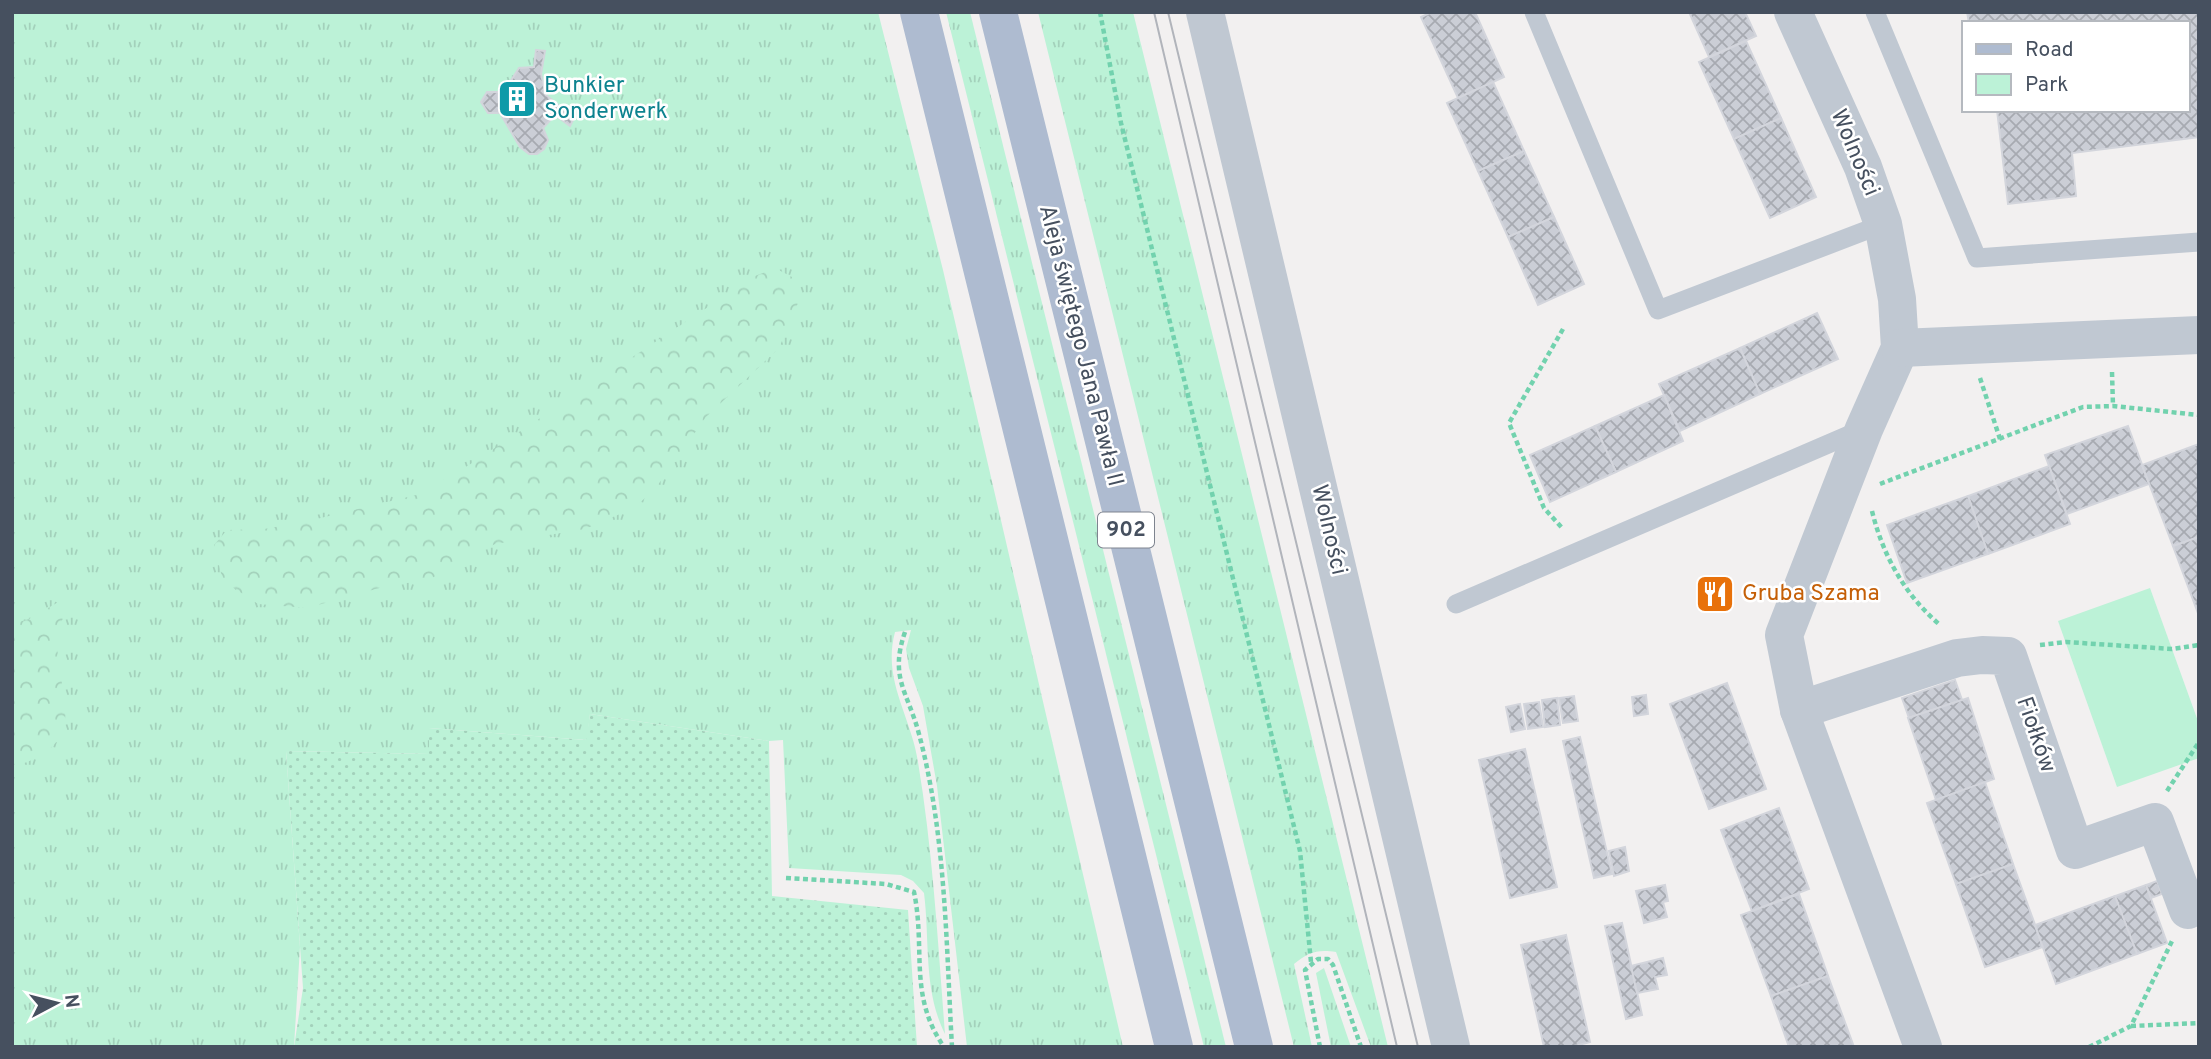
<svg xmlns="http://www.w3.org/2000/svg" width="2211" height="1059" font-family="Overpass,sans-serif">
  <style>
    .grass { fill: url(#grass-tufts) }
    .forest { fill: url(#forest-crowns) }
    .park { fill: #bcf2d7 }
    .garden { fill: url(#garden-dots) }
    .building { fill: url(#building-cross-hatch); stroke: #d3d5dc; stroke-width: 2 }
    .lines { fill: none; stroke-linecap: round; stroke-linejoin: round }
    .path { stroke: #72d2ae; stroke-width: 4.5; stroke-dasharray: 5 3.5; stroke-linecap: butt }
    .service { stroke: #c0c8d2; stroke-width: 19 }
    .minor { stroke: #c0c8d2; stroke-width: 38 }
    .tertiary { stroke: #c0c8d2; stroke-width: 38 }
    .primary { stroke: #aebbd0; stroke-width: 38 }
    .tram { stroke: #b1b4bb; stroke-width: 2 }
    .labels { text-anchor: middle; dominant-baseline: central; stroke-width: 5; stroke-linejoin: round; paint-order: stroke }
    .shield { fill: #fff; stroke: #7e848f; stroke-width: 2 }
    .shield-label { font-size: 21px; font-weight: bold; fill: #46505f }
    .culture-label { font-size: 23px; fill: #0d838f; stroke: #fff; text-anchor: start }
    .street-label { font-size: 23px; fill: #46505f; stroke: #fff }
    .food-label { font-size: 23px; fill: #c56008; stroke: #fff; text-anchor: start }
  </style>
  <defs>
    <pattern id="grass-tufts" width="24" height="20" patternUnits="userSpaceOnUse" patternTransform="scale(1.75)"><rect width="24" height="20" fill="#bcf2d7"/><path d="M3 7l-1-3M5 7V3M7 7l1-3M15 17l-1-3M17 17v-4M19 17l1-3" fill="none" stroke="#a3d1bb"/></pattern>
    <pattern id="forest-crowns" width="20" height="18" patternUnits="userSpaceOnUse" patternTransform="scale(1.75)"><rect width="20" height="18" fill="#bcf2d7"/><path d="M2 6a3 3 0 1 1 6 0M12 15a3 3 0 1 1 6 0" fill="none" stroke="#a3d1bb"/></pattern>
    <pattern id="garden-dots" width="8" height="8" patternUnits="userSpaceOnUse" patternTransform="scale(1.75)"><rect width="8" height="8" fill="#bcf2d7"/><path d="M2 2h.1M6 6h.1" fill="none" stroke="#a3d1bb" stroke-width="1.8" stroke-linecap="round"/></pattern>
    <pattern id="building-cross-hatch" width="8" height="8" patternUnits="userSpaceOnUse" patternTransform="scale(1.75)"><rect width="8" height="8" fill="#cbced6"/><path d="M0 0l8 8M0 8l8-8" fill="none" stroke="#a7aab1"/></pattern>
  </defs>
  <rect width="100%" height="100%" fill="#f2f0f0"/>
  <g class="grass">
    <path d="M12 12H878L943 270 1123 1047H967L937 786 923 706 909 668 906 649 911 630 895 632C882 680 911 716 918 762 933 852 938 944 945 1034 923 990 930 941 924 893L913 881 901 875 789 868 783 740 769 741 590 714 587 740 429 728V754L286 751 300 947 294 1047H12Z"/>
    <polygon points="946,12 970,12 1226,1047 1204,1047"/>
    <path d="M1038 12H1133L1388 1047H1371L1336 952C1318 949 1308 952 1294 964L1312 1047H1294Z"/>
    <polygon points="1324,968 1351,1047 1331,1047 1316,973"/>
  </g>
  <g class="forest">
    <polygon points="775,268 792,277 798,303 779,348 706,417 655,489 634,508 585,529 495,544 430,579 383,587 307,608 258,604 223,581 214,545 227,530 264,529 304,522 416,495 469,465 755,276"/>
    <path d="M74 593C68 607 59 623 58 639 53 677 84 723 47 751 37 758 25 765 12 765V624L29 619Z"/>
  </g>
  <polygon class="park" points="2150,588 2199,724 2199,758 2117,787 2058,621"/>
  <polygon class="garden" points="590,714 769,741 772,896 908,910 917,1047 294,1047 303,988 286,751 429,754 429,728 586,740"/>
  <g class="building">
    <polygon points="1432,12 1475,12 1504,77 1458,98 1421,17"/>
    <polygon points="1689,12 1745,12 1756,36 1709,57"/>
    <polygon points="1967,12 2199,12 2199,137 2072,153 2076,196 2008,204 1997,110 2188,110 2188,23 1969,23"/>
    <polygon points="1746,41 1781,118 1734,139 1699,62"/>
    <polygon points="536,50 545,51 541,74 546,95 574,118 570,126 555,115 543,128 548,140 544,149 537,154 529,154 520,147 500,113 488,113 481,102 487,92 499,92 510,82 519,68 534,67"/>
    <polygon points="1493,82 1524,151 1478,171 1447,103"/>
    <polygon points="1781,118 1816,197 1770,218 1734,139"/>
    <polygon points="1524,151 1554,217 1508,237 1478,171"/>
    <polygon points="1554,217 1584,284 1538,305 1508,237"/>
    <polygon points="1817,313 1838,359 1760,394 1740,348"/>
    <polygon points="1740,348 1760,394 1680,431 1659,384"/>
    <polygon points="1664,395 1683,441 1616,472 1595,426"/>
    <polygon points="1595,426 1616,472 1550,502 1530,455"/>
    <polygon points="2128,426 2149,484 2067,514 2045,455"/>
    <polygon points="2199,444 2199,537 2173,546 2142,465"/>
    <polygon points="2049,466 2070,524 1988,554 1968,496"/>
    <polygon points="1968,496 1988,554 1907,583 1887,525"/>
    <polygon points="2199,537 2199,616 2173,546"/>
    <polygon points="1955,680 1962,700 1909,718 1902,698"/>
    <polygon points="1727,683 1766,789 1709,809 1670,704"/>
    <polygon points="1646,695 1648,714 1634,716 1632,697"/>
    <polygon points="1574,696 1578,721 1563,723 1559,698"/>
    <polygon points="1557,698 1560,725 1545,727 1542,700"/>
    <polygon points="1968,698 1994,779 1936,800 1908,718"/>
    <polygon points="1539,702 1543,727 1528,729 1524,704"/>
    <polygon points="1520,704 1525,729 1511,732 1506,707"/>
    <polygon points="1580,737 1612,874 1594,878 1563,741"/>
    <polygon points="1525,749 1557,887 1510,898 1479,760"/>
    <polygon points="1985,782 2013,864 1956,884 1927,803"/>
    <polygon points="1779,808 1809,889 1752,911 1721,830"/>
    <polygon points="1625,847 1629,871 1614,876 1609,851"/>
    <polygon points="2013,864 2043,947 1985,967 1956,884"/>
    <polygon points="2157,881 2162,894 2151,898 2146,885"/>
    <polygon points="1665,885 1668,901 1663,902 1667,917 1644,923 1636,891"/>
    <polygon points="2146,885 2167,943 2137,954 2115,896"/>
    <polygon points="1799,894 1828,976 1771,996 1741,915"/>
    <polygon points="2115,896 2137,954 2056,984 2035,925"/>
    <polygon points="1622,923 1642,1015 1626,1019 1605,926"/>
    <polygon points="1566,935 1590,1042 1571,1047 1544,1047 1521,945"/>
    <polygon points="1663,958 1667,975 1655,977 1658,989 1637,993 1631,966"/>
    <polygon points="1828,976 1854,1047 1789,1047 1771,996"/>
  </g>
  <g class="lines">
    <g class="path">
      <polyline points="1100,12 1121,123 1300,851 1311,962"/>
      <polyline points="1563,329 1509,423 1544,508 1563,529"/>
      <polyline points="2112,372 2113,406"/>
      <polyline points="1980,378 2000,439"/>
      <polyline points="1880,484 2083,407 2113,406 2199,415"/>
      <path d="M1872 511C1883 556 1905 595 1940 625"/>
      <path d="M905 632C889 678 908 692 919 734 946 835 946 943 952 1047"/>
      <polyline points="2040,645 2066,642 2172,649 2199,645"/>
      <polyline points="2167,791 2199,742"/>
      <path d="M786 878 886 884 914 892C926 950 908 995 944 1047"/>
      <polyline points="2131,1026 2199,1023"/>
      <polyline points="1320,1047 1305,970 1318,959 1328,959 1333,965 1361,1047"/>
      <polyline points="2089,1047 2131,1026 2173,939"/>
    </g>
    <g class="service">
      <polyline points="1534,12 1658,310 1883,224"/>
      <polyline points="1875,12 1977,258 2199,242"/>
      <polyline points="1456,604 1863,429"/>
    </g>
    <g class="minor">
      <polyline points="1793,12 1863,167 1883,224 1897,299 1900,348 1864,429 1784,635 1799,710 1923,1047"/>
      <polyline points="1900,348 2199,335"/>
      <polyline points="1799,710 1957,658 1982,655 2008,656 2075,850 2155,822 2188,910"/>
    </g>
    <polyline class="tertiary" points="1205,12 1451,1047"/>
    <g class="primary">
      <polyline points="919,12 1174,1047"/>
      <polyline points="998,12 1254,1047"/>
    </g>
    <g class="tram">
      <polyline points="1154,12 1397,1047"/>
      <polyline points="1168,12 1418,1047"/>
    </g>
  </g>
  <defs>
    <g id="building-square" transform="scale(2.0125)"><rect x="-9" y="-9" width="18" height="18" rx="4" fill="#0f9aa8" stroke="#fff"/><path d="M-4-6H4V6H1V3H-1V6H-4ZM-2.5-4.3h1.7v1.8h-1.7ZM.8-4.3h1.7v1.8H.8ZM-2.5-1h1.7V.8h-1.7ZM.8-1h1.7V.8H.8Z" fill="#fff"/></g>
    <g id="restaurant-square" transform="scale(2.0125)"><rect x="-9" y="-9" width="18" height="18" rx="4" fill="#e8710a" stroke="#fff"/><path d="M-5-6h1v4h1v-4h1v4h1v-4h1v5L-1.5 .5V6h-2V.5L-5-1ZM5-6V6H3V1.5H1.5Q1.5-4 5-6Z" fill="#fff"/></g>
  </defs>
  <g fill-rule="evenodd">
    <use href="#building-square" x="517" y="99"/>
    <use href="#restaurant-square" x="1715" y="594"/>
  </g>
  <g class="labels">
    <rect class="shield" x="1098" y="512.5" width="56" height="35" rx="5"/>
    <g class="shield-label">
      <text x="1126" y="530">902</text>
    </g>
    <g class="culture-label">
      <text x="544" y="86">Bunkier<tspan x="544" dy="26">Sonderwerk</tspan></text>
    </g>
    <g class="street-label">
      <text transform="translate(1854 153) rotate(67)">Wolności</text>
      <text transform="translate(1080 346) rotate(76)">Aleja świętego Jana Pawła II</text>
      <text transform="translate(1328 530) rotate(77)">Wolności</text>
      <text transform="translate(2035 735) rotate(71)">Fiołków</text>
    </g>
    <g class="food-label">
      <text x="1742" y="594">Gruba Szama</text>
    </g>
  </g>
  <rect width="2211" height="1059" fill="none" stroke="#46505f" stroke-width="28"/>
  <rect x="1962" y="21" width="228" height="91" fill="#ffffff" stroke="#b5b9bf" stroke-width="2"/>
  <rect x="1976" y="44" width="35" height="10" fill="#aebbd0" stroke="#b5b9bf" stroke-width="2"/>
  <text x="2025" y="56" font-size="21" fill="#46505f">Road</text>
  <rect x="1976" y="74" width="35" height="21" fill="#bcf2d7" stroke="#b5b9bf" stroke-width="2"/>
  <text x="2025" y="91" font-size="21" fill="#46505f">Park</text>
  <g transform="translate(56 1003) rotate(83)" stroke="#ffffff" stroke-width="5" paint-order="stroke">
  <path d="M0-5L12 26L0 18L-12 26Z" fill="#46505f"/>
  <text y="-10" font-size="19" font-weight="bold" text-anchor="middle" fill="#46505f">N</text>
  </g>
</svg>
